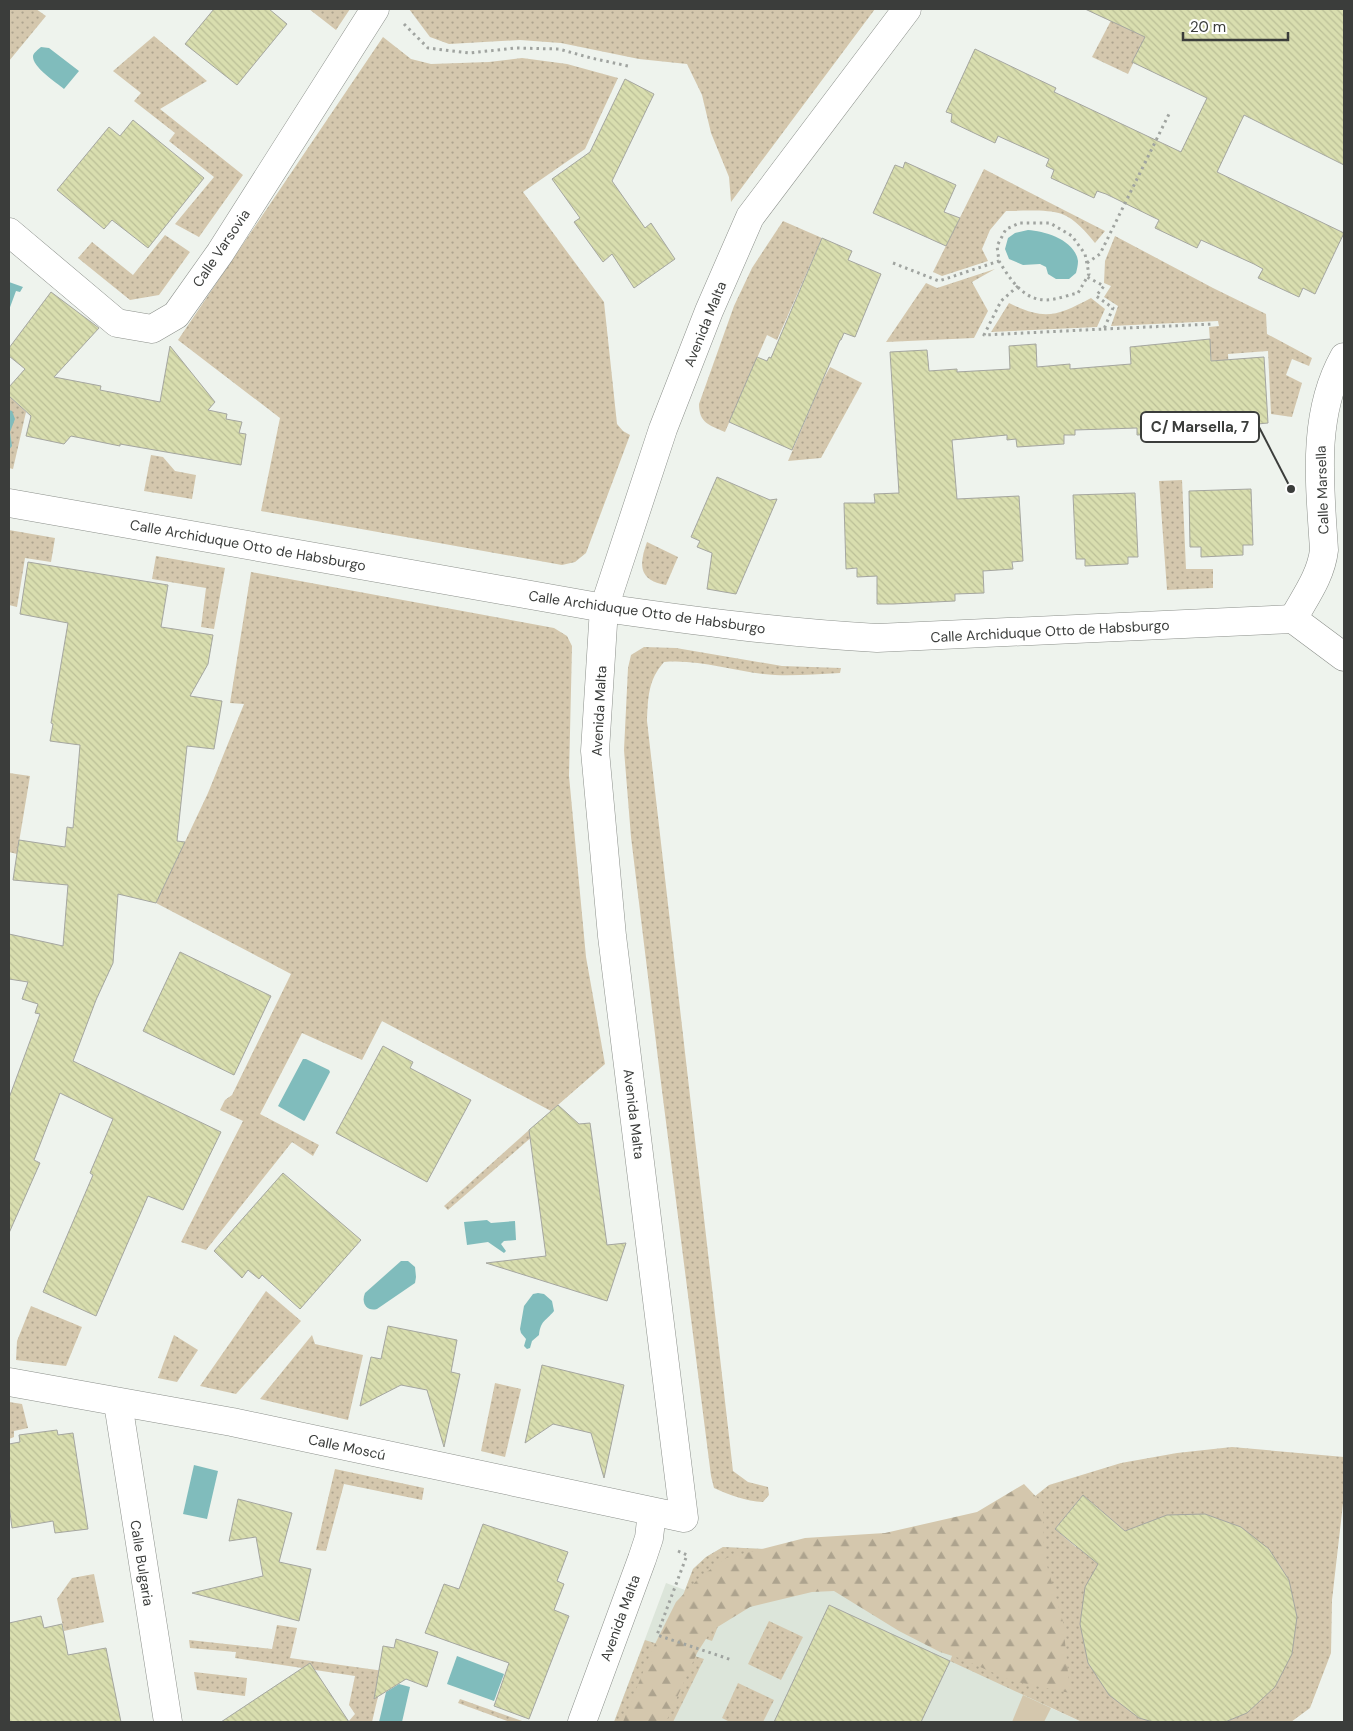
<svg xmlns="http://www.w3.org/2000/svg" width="1353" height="1731" font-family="'DM Sans',sans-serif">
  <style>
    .built { fill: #dce5da }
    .grass { fill: url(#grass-dots); fill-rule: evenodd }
    .forest { fill: url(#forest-firs) }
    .park { fill: #d4c7ad }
    .water { fill: #80bcbc }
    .building { fill: url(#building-back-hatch); stroke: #a5a6a0 }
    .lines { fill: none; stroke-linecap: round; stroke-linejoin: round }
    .street-casing { stroke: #8c908b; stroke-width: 29 }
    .path { stroke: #a0a4a0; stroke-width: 3; stroke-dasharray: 2.5 4; stroke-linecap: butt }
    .street { stroke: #fff; stroke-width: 28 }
    .labels { text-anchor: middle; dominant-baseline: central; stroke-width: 4; stroke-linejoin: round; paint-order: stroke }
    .street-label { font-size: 14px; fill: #3b3d3b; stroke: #fff }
    .leader { fill: none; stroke: #3b3d3b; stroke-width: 2 }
    .callout-dot { fill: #3b3d3b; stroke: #fff; stroke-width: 2 }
    .callout { fill: #fff; stroke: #3b3d3b; stroke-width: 2 }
    .callout-label { font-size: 15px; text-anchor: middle; font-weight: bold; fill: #3b3d3b }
  </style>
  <defs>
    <pattern id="grass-dots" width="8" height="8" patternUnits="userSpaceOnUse" patternTransform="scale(1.25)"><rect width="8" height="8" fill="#d4c7ad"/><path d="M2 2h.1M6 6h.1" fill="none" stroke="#ada38e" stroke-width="1.8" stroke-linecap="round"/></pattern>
    <pattern id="forest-firs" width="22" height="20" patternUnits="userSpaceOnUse" patternTransform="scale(1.25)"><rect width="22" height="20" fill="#d4c7ad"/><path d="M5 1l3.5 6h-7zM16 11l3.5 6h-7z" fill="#ada38e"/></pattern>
    <pattern id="building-back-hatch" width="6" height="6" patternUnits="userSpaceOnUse" patternTransform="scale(1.25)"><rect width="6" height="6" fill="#d9deaf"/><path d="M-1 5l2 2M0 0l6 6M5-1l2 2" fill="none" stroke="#bbbf97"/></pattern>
  </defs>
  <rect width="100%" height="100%" fill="#eef3ed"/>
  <polygon class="built" points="723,1547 822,1552 1051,1708 1082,1722 614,1722 666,1583 685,1590 693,1569 706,1557"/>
  <g class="grass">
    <polygon points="9,9 36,9 46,16 9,61"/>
    <polygon points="309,9 350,9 336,30"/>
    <polygon points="409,9 875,9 731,202 729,177 711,133 702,95 687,64 639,59 561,43 520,40 449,44 430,37"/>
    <polygon points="1117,9 1159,9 1128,74 1092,57"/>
    <polygon points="154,36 207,81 160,109 243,175 199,237 175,224 214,177 169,141 175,133 134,101 141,93 113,71"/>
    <polygon points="383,37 411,59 431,64 489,62 522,58 567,64 618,78 585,149 523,192 604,302 617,424 623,431 630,435 586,553 575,562 562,565 261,511 280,418 178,340"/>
    <path d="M984 169 1105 231 1095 243C1086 232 1075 219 1062 214 1047 209 1022 211 1006 211L990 230 982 249 988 261 942 276 933 272Z"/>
    <path d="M783 221 822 238 777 340 767 335 725 432C709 425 699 423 699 404L734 306 752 268Z"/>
    <polygon points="165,235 190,252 159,295 130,300 78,258 92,242 133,275"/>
    <polygon points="1115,236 1213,288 1266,314 1267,334 1312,358 1309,366 1292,359 1286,375 1302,383 1292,417 1271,414 1268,351 1228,354 1233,441 1217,442 1209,327 1219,326 1218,321 1111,326 1118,306 1104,297 1111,286 1104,283 1105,261"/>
    <polygon points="995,269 972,282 988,311 974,338 886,342 926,283 937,288"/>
    <path d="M1091 298 1105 309 1097 327 991 332 1009 303C1045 321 1057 316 1091 298Z"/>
    <polygon points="830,367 862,383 821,458 788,461 821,384"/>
    <polygon points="9,396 26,412 13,469 9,468"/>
    <polygon points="151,455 163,457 175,471 196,475 192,499 144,491"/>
    <polygon points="1182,480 1186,569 1213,569 1213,588 1167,590 1159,481"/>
    <polygon points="9,530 55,538 51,562 25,558 17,607 9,605"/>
    <path d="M647 542 678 557 666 585C638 580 639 565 647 542Z"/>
    <polygon points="156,556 225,568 214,629 201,627 206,588 152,579"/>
    <polygon points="251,572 554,628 567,636 572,646 569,776 586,957 605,1064 551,1111 382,1021 362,1060 302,1033 260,1114 319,1145 313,1156 292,1142 206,1250 181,1242 243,1121 220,1110 225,1100 232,1095 291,974 156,903 208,793 244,704 230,703"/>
    <path d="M644 647 676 648 782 666 841 668 840 673C814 674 788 677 763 674 730 670 697 659 664 662 648 680 648 698 647 721L733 1471 748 1482 768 1487 769 1495 763 1502C746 1501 729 1495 714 1488L711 1476 659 1067 631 837 624 750 628 668 631 655Z"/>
    <polygon points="9,773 30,776 17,854 9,852"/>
    <polygon points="529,1130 534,1135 448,1210 444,1206"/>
    <polygon points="266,1291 301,1321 236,1394 200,1386"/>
    <polygon points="31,1306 82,1327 66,1366 16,1360 17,1341"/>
    <polygon points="174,1335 198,1350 177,1382 158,1378"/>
    <polygon points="312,1335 315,1344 363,1355 348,1420 260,1399"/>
    <polygon points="495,1383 521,1389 505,1457 481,1451"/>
    <polygon points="9,1402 22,1404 28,1428 14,1431 14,1437 9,1439"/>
    <path d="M1232 1447 1344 1457V1495L1332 1600 1331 1653 1310 1708 1291 1722H1082L950 1661 977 1594 804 1583 723 1614 712 1641 671 1627 693 1569 706 1557 723 1547 822 1552 1010 1516 1049 1485 1121 1463 1177 1453ZM1083 1495 1104 1513 1076 1547 1055 1529Z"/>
    <polygon points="335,1469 424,1488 422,1500 344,1484 326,1551 316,1550"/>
    <polygon points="94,1574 104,1622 64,1631 57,1599 72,1578"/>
    <polygon points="769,1621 803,1637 781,1680 748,1664"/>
    <polygon points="277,1625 297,1628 290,1658 384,1671 372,1722 348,1722 355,1714 349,1705 355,1676 235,1658 236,1652 190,1648 189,1640 272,1649"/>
    <polygon points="645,1640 704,1659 673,1722 614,1722"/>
    <polygon points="194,1672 247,1678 245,1696 197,1690"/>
    <polygon points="738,1683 774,1700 763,1722 730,1722 722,1718"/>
    <polygon points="460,1699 525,1722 510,1722 458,1703"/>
  </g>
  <polygon class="forest" points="1024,1484 1043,1504 1044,1555 1063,1622 1070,1693 1012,1681 962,1659 940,1652 899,1631 834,1591 812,1592 750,1607 711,1631 697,1653 666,1722 623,1722 651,1652 676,1602 700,1577 726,1558 805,1538 885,1533 977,1512"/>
  <polygon class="park" points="1023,1695 1051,1708 1044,1722 1012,1722"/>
  <g class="water">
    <path d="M41 47 49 48 79 71 64 89C56 82 32 67 33 56 34 52 38 50 41 47Z"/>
    <path d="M1028 230C1045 231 1075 240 1078 261 1078 265 1077 269 1076 273L1069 279H1056L1048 274 1046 267 1040 264 1023 265 1009 259 1005 249 1008 238 1015 233Z"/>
    <polygon points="9,282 23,287 20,292 16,291 9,310"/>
    <polygon points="9,410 12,411 15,419 10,432 12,446 9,450"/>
    <polygon points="303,1059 306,1059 329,1070 330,1072 305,1120 304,1121 278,1106"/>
    <polygon points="487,1220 491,1223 515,1221 516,1240 504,1241 501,1244 506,1251 504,1253 488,1242 467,1245 464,1222"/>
    <path d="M401 1261H408L415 1267 416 1277 415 1283 377 1309C366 1312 361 1302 365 1293Z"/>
    <path d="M538 1293 544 1294 552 1301 554 1311C545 1322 541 1320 539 1335L532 1341 530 1348 527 1349 524 1346 526 1339 521 1333 520 1329 524 1306 533 1294Z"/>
    <polygon points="194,1465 218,1471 207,1519 183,1514"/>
    <polygon points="457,1656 504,1674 494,1701 447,1684"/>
    <polygon points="399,1684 410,1687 402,1722 379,1722 386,1692"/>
  </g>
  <g class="building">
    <polygon points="214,9 269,9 287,24 237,85 185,44"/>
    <polygon points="1085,9 1344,9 1344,165 1244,115 1217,172 1344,233 1315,294 1303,288 1299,297 1258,278 1263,269 1254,264 1201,240 1197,248 1155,228 1159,220 1106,194 1097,191 1094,198 1051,178 1054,170 1046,166 1049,159 998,136 995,143 951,122 952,114 946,112 975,49 1056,88 1054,92 1181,152 1207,98 1132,62 1145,37"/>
    <polygon points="625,79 654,94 612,181 645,228 651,223 675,259 634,288 612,254 603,262 574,222 580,218 552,179 590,152"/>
    <polygon points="133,120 204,178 148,248 112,220 104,229 57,190 109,127 120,136"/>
    <polygon points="905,162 956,185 944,212 960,218 946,246 873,213 895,165 903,168"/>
    <polygon points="822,238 852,251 848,260 881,274 855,337 844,333 841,340 840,340 792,450 729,422 757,357 767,361 769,357 771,358"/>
    <polygon points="51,292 99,328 54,377 101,386 100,390 160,402 170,346 215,402 208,410 227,414 226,419 242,422 239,433 246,434 241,465 120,444 120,446 71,436 64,444 26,436 31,416 9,396 9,387 25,369 9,356 9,348"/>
    <polygon points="1210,339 1211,361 1264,357 1268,423 1236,426 1235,418 1182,426 1183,433 1137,435 1137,428 1075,430 1075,435 1064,435 1064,444 1017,447 1016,439 1007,440 1007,435 952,440 957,499 1019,496 1023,561 1012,562 1013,569 983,571 984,593 955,594 955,601 893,604 877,604 877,576 857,577 857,568 846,569 844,503 875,503 874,494 899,493 890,352 927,350 929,371 957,369 957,372 1010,369 1009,346 1036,344 1037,367 1070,364 1070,369 1131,364 1130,347"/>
    <polygon points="717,477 770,500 777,499 736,594 707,589 712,553 697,547 700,541 691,537"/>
    <polygon points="1251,489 1253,545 1243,545 1243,555 1201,557 1201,547 1190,547 1189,491"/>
    <polygon points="1135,493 1138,557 1128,557 1128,564 1085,566 1085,559 1076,559 1073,495"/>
    <polygon points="28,562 168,585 161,627 213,635 208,664 190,696 222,701 214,749 187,746 177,841 185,842 156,903 118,894 113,963 96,1000 73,1061 221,1132 183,1210 148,1196 96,1316 43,1292 93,1175 90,1173 113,1119 60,1093 34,1160 40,1163 9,1233 9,1098 40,1014 35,1013 38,1004 22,999 28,982 9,979 9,934 63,946 68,885 13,880 19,840 65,847 67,827 73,828 80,745 50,741 53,724 51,723 68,623 20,614"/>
    <polygon points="180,952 271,996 234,1075 143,1031"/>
    <polygon points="383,1046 413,1062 410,1068 471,1100 427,1182 336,1133"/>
    <polygon points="558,1105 579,1124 590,1123 607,1245 626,1243 607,1301 486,1263 546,1256 529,1130"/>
    <polygon points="283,1173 361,1240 300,1309 262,1275 259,1279 248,1270 242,1278 214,1251"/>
    <polygon points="388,1326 457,1340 451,1372 460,1374 444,1447 427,1390 401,1385 360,1406 371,1357 381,1359"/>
    <polygon points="542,1365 624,1385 604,1478 591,1433 553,1424 525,1443"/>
    <polygon points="57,1430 58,1435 73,1433 88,1529 55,1533 53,1521 12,1528 9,1505 9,1444 20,1442 19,1435"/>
    <polygon points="1083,1495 1125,1531 1167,1515 1205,1514 1241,1527 1269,1549 1289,1580 1297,1617 1292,1654 1275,1687 1247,1713 1225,1722 1153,1722 1139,1718 1109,1695 1088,1663 1080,1624 1085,1587 1098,1564 1055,1529"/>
    <polygon points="238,1499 292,1513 279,1562 311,1569 299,1621 192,1593 263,1576 256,1537 229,1541"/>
    <polygon points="483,1524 568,1552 557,1581 564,1584 554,1610 569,1616 529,1719 494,1706 509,1663 425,1633 444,1584 459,1589"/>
    <polygon points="829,1605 950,1661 921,1722 774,1722"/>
    <polygon points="41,1616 44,1628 62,1624 68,1655 106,1648 121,1722 9,1722 9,1623"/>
    <polygon points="396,1639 438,1652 427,1687 406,1679 374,1699 383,1646 394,1648"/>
    <polygon points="310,1663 349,1722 221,1722"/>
  </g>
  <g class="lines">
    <g class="street-casing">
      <g id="street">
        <polyline points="9,232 117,323 152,329 176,315 220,253 375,9"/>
        <path d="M9 503 604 608C695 621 785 633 877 638L1293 619"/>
        <path d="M1293 619C1305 597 1321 576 1324 550 1320 485 1311 416 1344 357"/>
        <polyline points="1293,619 1344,657"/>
        <polyline points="9,1382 232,1422 684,1518 612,936 595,751 604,608 663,429 709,311 750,217 907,9"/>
        <polyline points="118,1403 168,1722"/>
        <polyline points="582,1722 642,1559 649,1538 652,1512"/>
      </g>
    </g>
    <g class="path">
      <polyline points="404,24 428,48 469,53 516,48 559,49 591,58 628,66"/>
      <path d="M893 263 939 281 999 261 997 246 1006 229 1020 223H1050L1072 236 1085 254 1089 274 1078 293C1068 295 1056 300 1046 300 1023 300 1010 279 999 261"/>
      <polyline points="1087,263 1100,254 1169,114"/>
      <polyline points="1018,286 1001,301 984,335 1104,329 1113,308 1096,296 1104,286 1087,277"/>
      <polyline points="1104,329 1214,324"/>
      <polyline points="678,1551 687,1555 657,1635 732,1660"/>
    </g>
    <use href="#street" class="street"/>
  </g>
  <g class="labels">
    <g class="street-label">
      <text transform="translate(221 248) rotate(-56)">Calle Varsovia</text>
      <text transform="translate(705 324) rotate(-68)">Avenida Malta</text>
      <text transform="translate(1322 490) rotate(-92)">Calle Marsella</text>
      <text transform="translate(248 545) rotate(10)">Calle Archiduque Otto de Habsburgo</text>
      <text transform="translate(647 612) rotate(8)">Calle Archiduque Otto de Habsburgo</text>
      <text transform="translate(1050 631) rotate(-3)">Calle Archiduque Otto de Habsburgo</text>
      <text transform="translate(599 711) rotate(-87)">Avenida Malta</text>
      <text transform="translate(634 1114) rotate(83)">Avenida Malta</text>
      <text transform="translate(347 1447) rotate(12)">Calle Moscú</text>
      <text transform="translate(142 1563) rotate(81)">Calle Bulgaria</text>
      <text transform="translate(620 1618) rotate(-70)">Avenida Malta</text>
    </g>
  </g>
  <path class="leader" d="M1291 489L1259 427"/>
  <circle class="callout-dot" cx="1291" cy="489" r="5"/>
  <rect class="callout" x="1141" y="412" width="118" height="30" rx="5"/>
  <g class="callout-label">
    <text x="1200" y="432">C/ Marsella, 7</text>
  </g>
  <rect width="1353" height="1731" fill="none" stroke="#3b3d3b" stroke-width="20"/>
  <path d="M1183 32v8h105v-8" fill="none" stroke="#3b3d3b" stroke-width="2.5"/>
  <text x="1190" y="32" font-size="15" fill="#3b3d3b" stroke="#ffffff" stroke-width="4" paint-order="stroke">20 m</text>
</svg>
